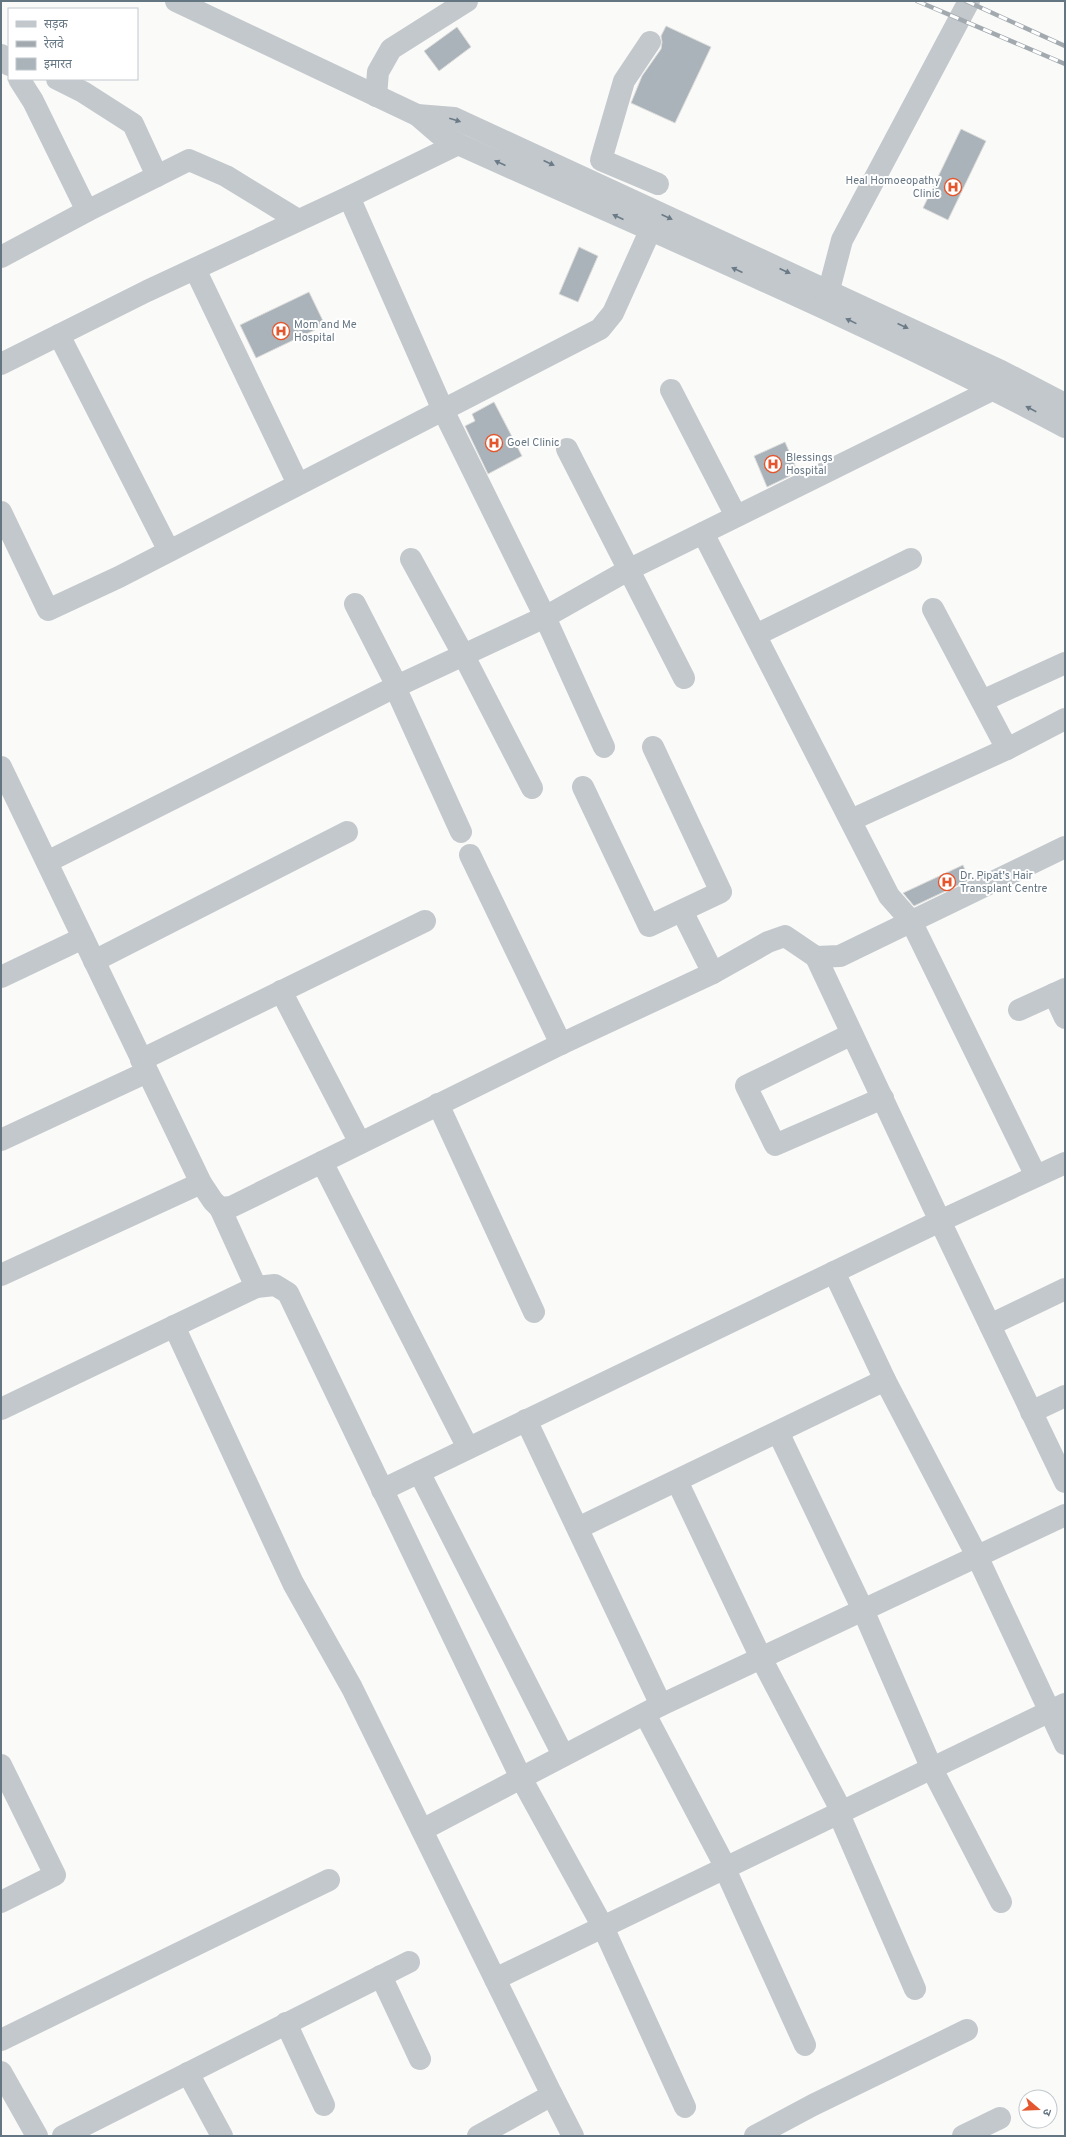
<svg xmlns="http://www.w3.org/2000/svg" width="1066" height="2137" font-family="Overpass,'Noto Sans Devanagari',sans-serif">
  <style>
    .building { fill: #aab3b9; stroke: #dcdcda }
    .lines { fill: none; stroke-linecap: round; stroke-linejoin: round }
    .minor { stroke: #c3c8cc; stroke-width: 22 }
    .rail-casing { stroke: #a2aab0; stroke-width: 4.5 }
    .rail { stroke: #fff; stroke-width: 3; stroke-dasharray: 9; stroke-linecap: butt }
    .oneway { fill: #6a7a87 }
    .labels { text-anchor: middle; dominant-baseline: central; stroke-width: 4; stroke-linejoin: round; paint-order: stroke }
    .poi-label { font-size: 11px; fill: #657683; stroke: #fff; text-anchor: start }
  </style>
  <rect width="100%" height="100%" fill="#fafaf8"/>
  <g class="building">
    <polygon points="666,26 711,47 675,123 631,103 642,76 661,49 662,42 661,36"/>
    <polygon points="457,27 471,47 439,71 424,51"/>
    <polygon points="961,129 986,141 948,220 923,208"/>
    <polygon points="579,247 598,256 578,302 559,294"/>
    <polygon points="309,292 325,325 256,358 240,325"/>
    <polygon points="494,402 522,456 488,474 465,426 475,421 472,414"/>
    <polygon points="785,442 797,470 789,473 790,476 767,487 754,456"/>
    <polygon points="963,865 969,880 914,906 903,893"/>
  </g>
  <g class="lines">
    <g class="minor">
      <path d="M176 1 417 115 439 134 458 144C661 236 868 322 1065 427"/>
      <polyline points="650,42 624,81 601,160 658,184"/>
      <polyline points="1,55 9,65"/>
      <polyline points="19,79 33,101 87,211"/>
      <polyline points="57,79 83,92 133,124 157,176"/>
      <polyline points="376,96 378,72 391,49 467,1"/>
      <polyline points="417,115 454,118 1001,371 1065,404"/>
      <polyline points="349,197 443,410 545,617 604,747"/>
      <polyline points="1,257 87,211 189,160 226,176 298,220"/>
      <polyline points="195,269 298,484"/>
      <polyline points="825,305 842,240 969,1"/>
      <polyline points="59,335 169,551"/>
      <polyline points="1,364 147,291 349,197 458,144"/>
      <polyline points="671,390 736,516"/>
      <polyline points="567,449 684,678"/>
      <polyline points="1,512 48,610 119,577 600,329 613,313 650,231"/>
      <polyline points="703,533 889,896 911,921 1036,1176"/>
      <polyline points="411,559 464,656 532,788"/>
      <polyline points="355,604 397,686 395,687 461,832"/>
      <polyline points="933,609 1007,749"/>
      <polyline points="756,635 911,559"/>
      <polyline points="982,701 1065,663"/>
      <polyline points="1,767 201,1183 213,1201 220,1208 231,1207 561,1044 713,973 768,942 785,936 816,957 840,956 1065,847"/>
      <polyline points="583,787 649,926 721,892 653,747"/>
      <polyline points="851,820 1007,749 1065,719"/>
      <polyline points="470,855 561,1044"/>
      <polyline points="47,862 397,686 545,617 630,569 994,389"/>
      <polyline points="682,911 713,973"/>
      <polyline points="94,961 347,832"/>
      <polyline points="1,977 83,938"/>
      <polyline points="281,991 360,1143"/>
      <polyline points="1054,994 1065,1018"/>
      <polyline points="1019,1010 1065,989"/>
      <polyline points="852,1034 746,1086 775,1145 883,1098"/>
      <polyline points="141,1060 425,921"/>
      <polyline points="438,1104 534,1312"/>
      <polyline points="1,1140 147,1072"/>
      <polyline points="322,1162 468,1448"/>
      <polyline points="1065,1163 940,1221 1065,1482"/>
      <polyline points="834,1272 885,1380 977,1556 1065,1744"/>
      <polyline points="1,1275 201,1183"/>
      <polyline points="256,1287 275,1285 288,1293 521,1778 661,1705 1065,1515"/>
      <polyline points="990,1325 1065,1289"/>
      <polyline points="174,1326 293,1583 352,1688 552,2095 478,2136"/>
      <polyline points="1,1409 256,1287 220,1208"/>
      <polyline points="1031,1412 1065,1396"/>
      <polyline points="526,1420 661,1705"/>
      <polyline points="778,1432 863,1610 932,1769 1001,1902"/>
      <polyline points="419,1472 563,1755"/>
      <polyline points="677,1481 761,1658 842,1812 840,1813 842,1821 915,1989"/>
      <polyline points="382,1490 940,1221 816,957"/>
      <polyline points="578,1528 885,1380"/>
      <polyline points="645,1714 726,1868 725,1869 805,2045"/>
      <polyline points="1,1765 55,1875 1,1902"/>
      <polyline points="422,1830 521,1778 603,1927 685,2107"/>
      <polyline points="381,1976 420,2059"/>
      <polyline points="495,1979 1065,1704"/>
      <polyline points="286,2023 324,2105"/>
      <polyline points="1,2040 329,1880"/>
      <polyline points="1,2072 37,2136"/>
      <polyline points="188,2073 222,2136"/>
      <polyline points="552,2095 573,2136"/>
      <polyline points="63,2136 409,1962"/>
      <polyline points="755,2136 813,2105 967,2030"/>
      <polyline points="963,2136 1000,2118"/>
    </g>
    <g class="rail-casing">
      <g id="rail">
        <polyline points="917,1 1065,64"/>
        <polyline points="966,1 1065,46"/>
      </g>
    </g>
    <use href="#rail" class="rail"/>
  </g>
  <defs><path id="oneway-solid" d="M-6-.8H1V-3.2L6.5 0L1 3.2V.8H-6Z"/></defs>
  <g class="oneway">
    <use href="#oneway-solid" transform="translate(455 120) rotate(17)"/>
    <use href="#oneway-solid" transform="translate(500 163) rotate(-156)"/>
    <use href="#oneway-solid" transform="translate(549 163) rotate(25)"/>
    <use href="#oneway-solid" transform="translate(618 217) rotate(-156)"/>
    <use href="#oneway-solid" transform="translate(667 217) rotate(25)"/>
    <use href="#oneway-solid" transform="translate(737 270) rotate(-156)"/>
    <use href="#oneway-solid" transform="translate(785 271) rotate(25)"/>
    <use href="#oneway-solid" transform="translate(851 321) rotate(-154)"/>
    <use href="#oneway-solid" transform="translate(903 326) rotate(25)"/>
    <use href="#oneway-solid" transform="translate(1031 409) rotate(-152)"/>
  </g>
  <defs>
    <g id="hospital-ring" transform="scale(0.9)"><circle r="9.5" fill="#fff" stroke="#e4572e" stroke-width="1.5"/><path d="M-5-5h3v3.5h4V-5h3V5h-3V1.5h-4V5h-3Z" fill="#e4572e"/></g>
  </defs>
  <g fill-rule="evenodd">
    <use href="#hospital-ring" x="953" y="187"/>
    <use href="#hospital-ring" x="281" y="331"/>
    <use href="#hospital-ring" x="494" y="443"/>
    <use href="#hospital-ring" x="773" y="464"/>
    <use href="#hospital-ring" x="947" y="882"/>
  </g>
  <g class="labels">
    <g class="poi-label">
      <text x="940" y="181" text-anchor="end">Heal Homoeopathy<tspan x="940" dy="13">Clinic</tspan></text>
      <text x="294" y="325">Mom and Me<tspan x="294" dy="13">Hospital</tspan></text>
      <text x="507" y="443">Goel Clinic</text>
      <text x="786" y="458">Blessings<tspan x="786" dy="13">Hospital</tspan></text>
      <text x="960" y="876">Dr. Pipat's Hair<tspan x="960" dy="13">Transplant Centre</tspan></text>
    </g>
  </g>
  <rect width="1066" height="2137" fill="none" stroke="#657683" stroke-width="4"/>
  <rect x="8" y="8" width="130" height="72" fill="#ffffff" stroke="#c1c8cd"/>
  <rect x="16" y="21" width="20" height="6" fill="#c3c8cc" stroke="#c1c8cd"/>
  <text x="44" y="28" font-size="12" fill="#657683">सड़क</text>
  <rect x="16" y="41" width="20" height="6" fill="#a2aab0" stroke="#c1c8cd"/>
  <text x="44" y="48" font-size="12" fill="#657683">रेलवे</text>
  <rect x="16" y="58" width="20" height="12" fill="#aab3b9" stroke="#c1c8cd"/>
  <text x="44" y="68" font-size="12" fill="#657683">इमारत</text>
  <g transform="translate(1038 2109) rotate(109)"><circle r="19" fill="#ffffff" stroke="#c1c8cd"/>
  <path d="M0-3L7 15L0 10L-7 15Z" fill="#e4572e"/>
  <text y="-6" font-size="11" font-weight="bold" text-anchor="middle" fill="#657683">उ</text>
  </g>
</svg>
